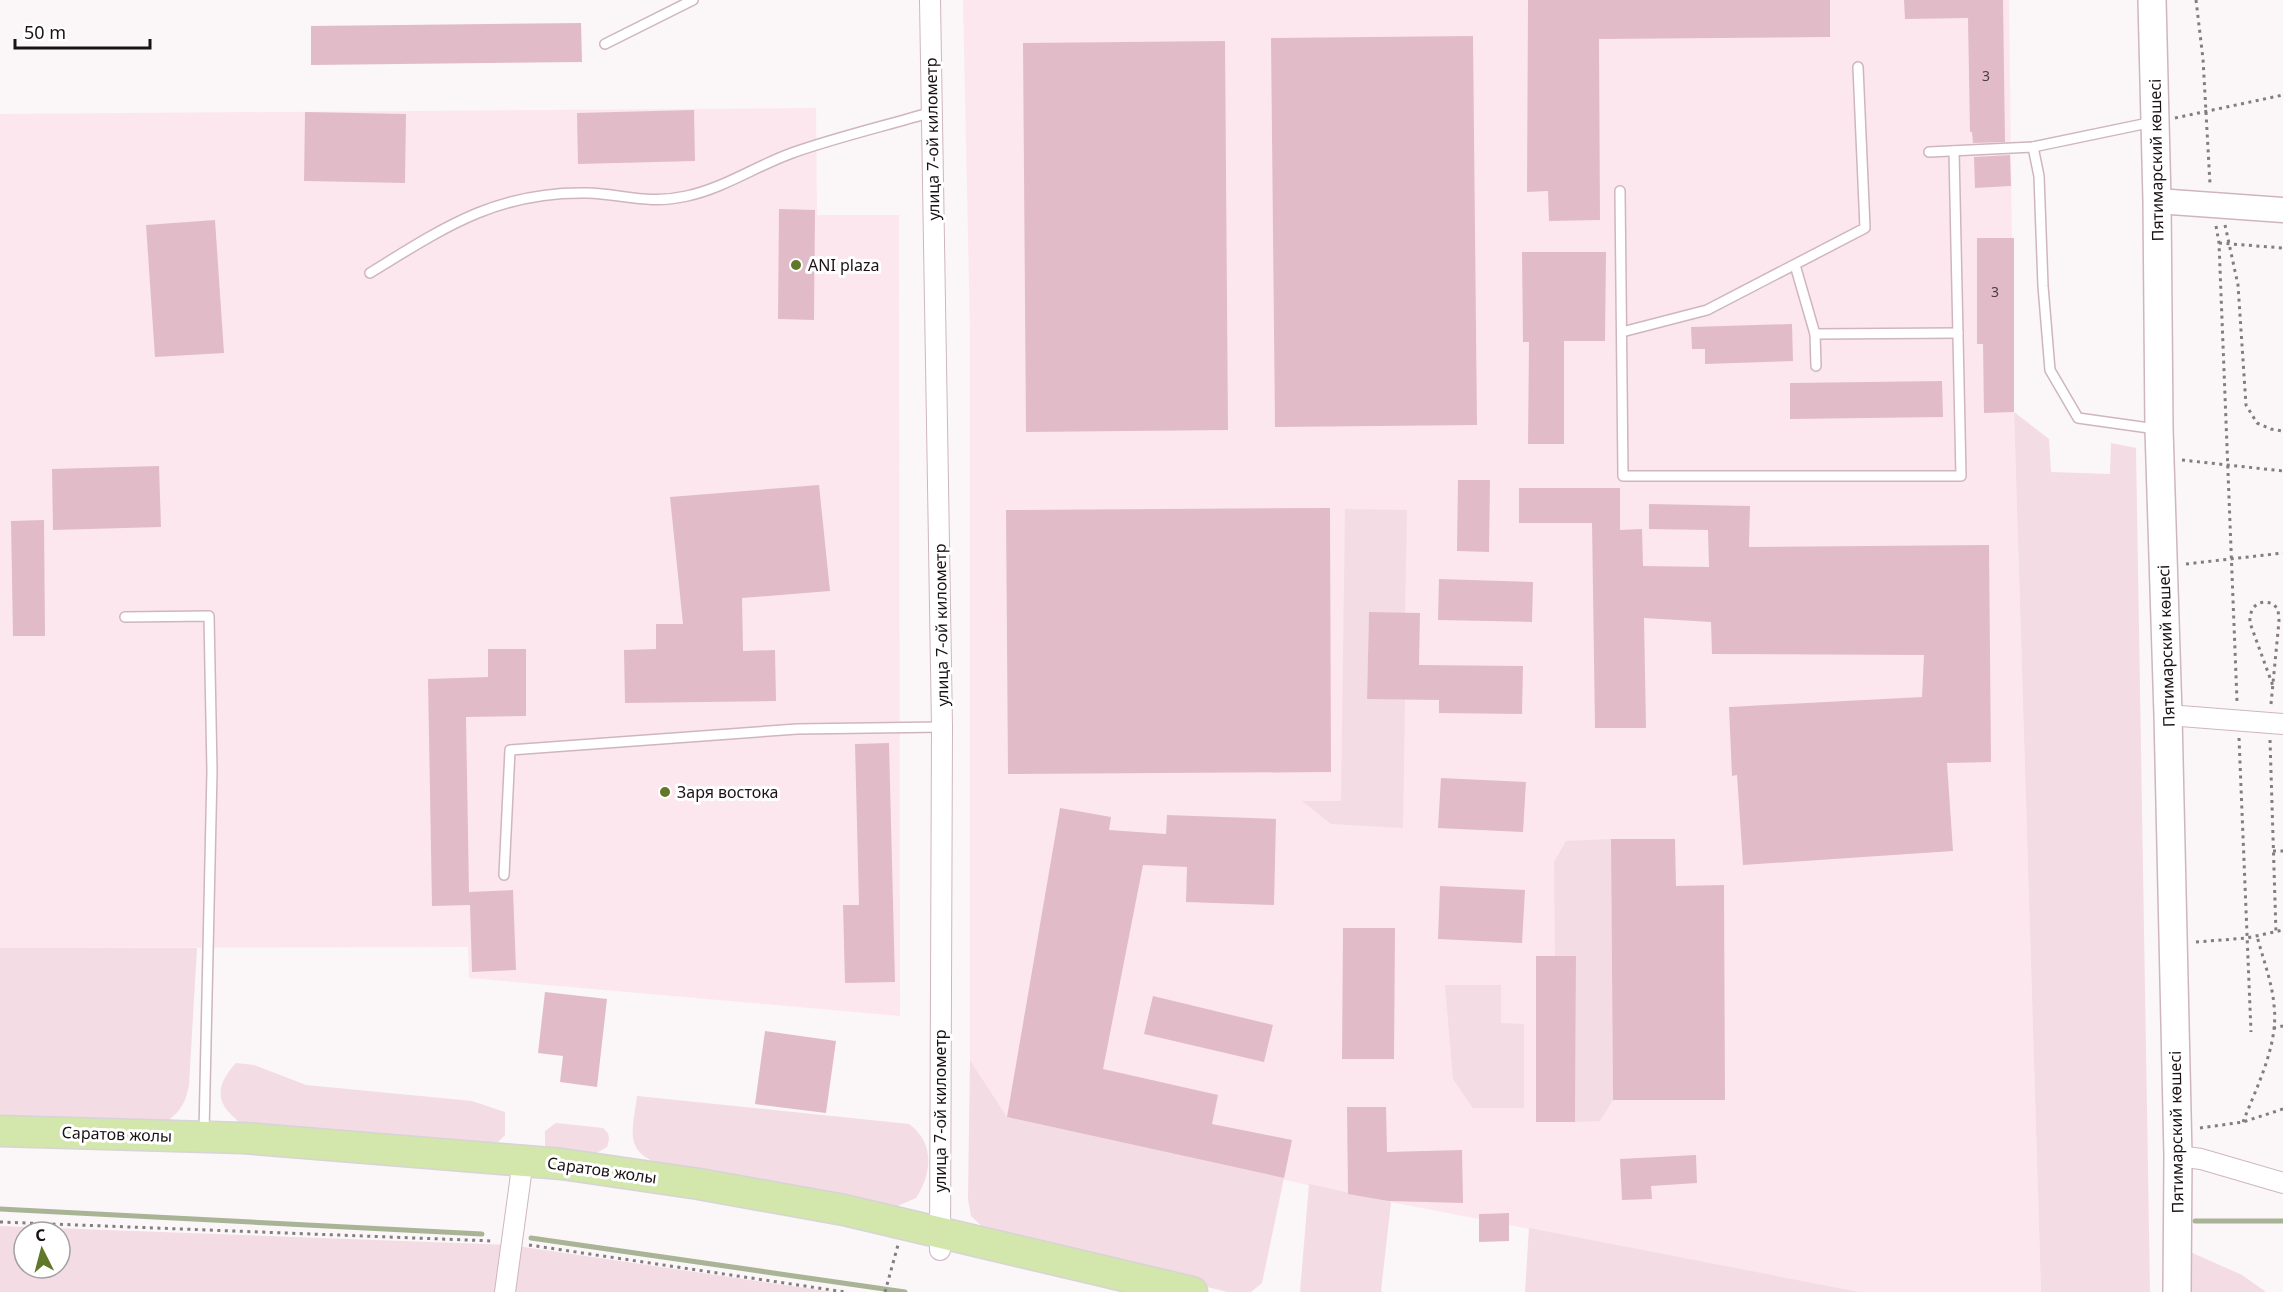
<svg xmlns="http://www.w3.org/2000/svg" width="2283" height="1292" font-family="'Noto Sans',sans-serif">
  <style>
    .built { fill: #fce7ee }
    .green { fill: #f4dce4; fill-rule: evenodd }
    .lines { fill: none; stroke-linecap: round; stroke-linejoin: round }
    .stream { stroke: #a8b495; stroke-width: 5 }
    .building { fill: #e1bcc8 }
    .service-casing { stroke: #cfb6be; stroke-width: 12 }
    .minor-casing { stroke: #cfb6be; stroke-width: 22 }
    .tertiary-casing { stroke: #cfb6be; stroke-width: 27 }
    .secondary-casing { stroke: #cfb6be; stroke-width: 30 }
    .primary-casing { stroke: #d6d4d5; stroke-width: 33 }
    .path { stroke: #847d80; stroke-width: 3; stroke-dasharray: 3 4.5; stroke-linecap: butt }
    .service { stroke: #fff; stroke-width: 9 }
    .minor { stroke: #fff; stroke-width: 20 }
    .tertiary { stroke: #fff; stroke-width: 24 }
    .secondary { stroke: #fff; stroke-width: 27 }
    .primary { stroke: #d3e6ac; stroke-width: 30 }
    .poi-dot { fill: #617729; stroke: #fff; stroke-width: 2 }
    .labels { text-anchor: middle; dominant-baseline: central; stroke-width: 6; stroke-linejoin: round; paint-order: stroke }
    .number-label { font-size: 14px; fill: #4c3c42 }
    .street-label { font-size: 16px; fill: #1a1215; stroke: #fff }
    .poi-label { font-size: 16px; fill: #1a1215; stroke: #fff; text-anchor: start }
  </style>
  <rect width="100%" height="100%" fill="#fbf6f8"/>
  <g class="built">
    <polygon points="963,0 2009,0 2014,412 2041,1292 1860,1292 1509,1225 1508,1213 1479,1214 1479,1219 1348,1194 1007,1117 970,1060 970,330"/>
    <polygon points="816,108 817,215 899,215 900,1016 469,978 468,947 0,948 0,114"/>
  </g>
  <g class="green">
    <polygon points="2014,412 2049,439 2051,472 2110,474 2111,443 2136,448 2150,1292 2041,1292"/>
    <polygon points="1345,509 1407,510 1405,613 1369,612 1367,698 1405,699 1403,828 1331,824 1302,801 1341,801"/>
    <polygon points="1611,839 1613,1100 1600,1121 1575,1122 1576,957 1555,956 1554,862 1566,841"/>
    <path d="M0 948H197L189 1085C185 1106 178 1115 159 1126L0 1121Z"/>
    <polygon points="1445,985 1501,985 1501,1023 1524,1024 1524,1108 1473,1108 1453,1079"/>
    <polygon points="970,1060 1007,1117 1284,1178 1262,1283 1251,1292 1228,1292 992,1236 971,1216 968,1199"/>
    <path d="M236 1063 254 1065 306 1085 472 1101 505 1112V1135L498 1142 460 1145 249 1129C220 1109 209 1093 236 1063Z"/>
    <path d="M637 1096 909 1124C935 1143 932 1173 916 1198L895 1207 667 1167C623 1152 632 1136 637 1096Z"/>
    <path d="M556 1123 603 1128C610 1134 610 1138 607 1147L593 1155 547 1150 545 1145V1131Z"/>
    <polygon points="1309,1184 1391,1202 1381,1291 1383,1292 1300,1292"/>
    <path d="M0 1226 510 1245 833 1292H0ZM24 1232H60V1268H24Z"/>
    <polygon points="1529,1228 1860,1292 1525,1292"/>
    <polygon points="2188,1251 2242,1275 2266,1292 2189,1292"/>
  </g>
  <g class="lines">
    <g class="stream">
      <polyline points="0,1209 482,1234"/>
      <polyline points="2195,1221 2283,1221"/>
      <polyline points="531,1238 905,1292"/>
    </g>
  </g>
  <g class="building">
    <polygon points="1528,0 1830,0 1830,37 1599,39 1600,220 1549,221 1548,191 1527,192"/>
    <polygon points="1904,0 2003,0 2005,142 1973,143 1972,132 1970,132 1968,18 1905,19"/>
    <polygon points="581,23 582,62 311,65 311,26"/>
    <polygon points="1473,36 1477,425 1275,427 1271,38"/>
    <polygon points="1225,41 1228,430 1026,432 1023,43"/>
    <polygon points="694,110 695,161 578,164 577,113"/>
    <polygon points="305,112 406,114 405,183 304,181"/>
    <polygon points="2010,155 2011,186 1975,188 1974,157"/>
    <polygon points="779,209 815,210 814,320 778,319"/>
    <polygon points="215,220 224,353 155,357 146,225"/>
    <polygon points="1977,238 2014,238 2014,412 1984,413 1983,344 1977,344"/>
    <polygon points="1522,252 1606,252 1605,341 1564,341 1564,444 1528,444 1529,342 1523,342"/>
    <polygon points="1792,324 1793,361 1705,364 1705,349 1692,349 1691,327"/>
    <polygon points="1942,381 1943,417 1790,419 1790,383"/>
    <polygon points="159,466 161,527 53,530 52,469"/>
    <polygon points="1458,480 1490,480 1489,552 1457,551"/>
    <polygon points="819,485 830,591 742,598 743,651 775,650 776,701 625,703 624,650 656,649 656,624 683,624 670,497"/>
    <polygon points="1519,488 1620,488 1620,530 1642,529 1643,566 1709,567 1708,530 1649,529 1649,504 1750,506 1749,547 1989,545 1991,762 1947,763 1953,851 1743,865 1737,775 1732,776 1729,707 1922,697 1924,655 1712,654 1711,622 1644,618 1646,728 1595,728 1592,523 1519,523"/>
    <polygon points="1330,508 1331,772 1008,774 1006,510"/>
    <polygon points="44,520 45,636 13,636 11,521"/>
    <polygon points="1439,579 1533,582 1532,622 1438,620"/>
    <polygon points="1369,612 1420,613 1419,665 1523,666 1522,714 1439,713 1439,700 1367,699"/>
    <polygon points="488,649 526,649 526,716 466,717 469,892 513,890 516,970 472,972 470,905 432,906 428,679 488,677"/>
    <polygon points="889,743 895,982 845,983 843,905 859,905 855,744"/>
    <polygon points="1441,778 1526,782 1523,832 1438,828"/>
    <polygon points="1060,808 1111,817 1109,830 1166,834 1167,815 1276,819 1274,905 1186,902 1187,867 1143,865 1103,1069 1218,1095 1212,1124 1292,1140 1284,1178 1007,1117"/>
    <polygon points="1611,839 1675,839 1676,886 1724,885 1725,1100 1613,1100"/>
    <polygon points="1440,886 1525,890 1522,943 1438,939"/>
    <polygon points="1343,928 1395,928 1394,1059 1342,1059"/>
    <polygon points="1536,956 1576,956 1575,1122 1536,1122"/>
    <polygon points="545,992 607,999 597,1087 560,1082 563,1056 538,1053"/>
    <polygon points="1153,996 1273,1025 1264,1062 1144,1034"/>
    <polygon points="765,1031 836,1041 826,1113 755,1104"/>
    <polygon points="1347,1107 1386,1107 1387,1152 1462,1150 1463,1203 1388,1201 1348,1194"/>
    <polygon points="1696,1155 1697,1183 1651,1186 1652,1199 1622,1200 1620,1159"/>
    <polygon points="1509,1213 1509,1241 1479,1242 1479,1214"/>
  </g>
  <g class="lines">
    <g class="service-casing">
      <g id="service">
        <polyline points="605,44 693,0"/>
        <polyline points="2033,147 2039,176 2043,286 2050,370 2078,418 2156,429"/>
        <polyline points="1929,152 2033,147 2153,122"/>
        <polyline points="1620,191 1623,476 1961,476 1954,151"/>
        <polyline points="1795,265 1815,334 1816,366"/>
        <path d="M370 273C443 228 497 191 587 193 623 194 648 205 687 196 724 188 756 166 792 153 837 137 885 126 932 112"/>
        <polyline points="1622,332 1707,310 1865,228 1858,67"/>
        <polyline points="1815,334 1958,333"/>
        <polyline points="125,617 209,616 212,771 204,1132"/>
        <polyline points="504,875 510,750 797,729 942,727"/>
      </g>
    </g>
    <g class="minor-casing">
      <g id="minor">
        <polyline points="930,0 942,727 940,1250"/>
        <polyline points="2168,715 2283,724"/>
        <polyline points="2178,1156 2201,1159 2283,1183"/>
        <polyline points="505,1292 523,1160"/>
      </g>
    </g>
    <g class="tertiary-casing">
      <polyline id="tertiary" points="2157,201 2283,210"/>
    </g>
    <g class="secondary-casing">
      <polyline id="secondary" points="2152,0 2157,201 2159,429 2168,715 2178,1156 2177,1292"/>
    </g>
    <g class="primary-casing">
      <polyline id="primary" points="0,1131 243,1138 562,1164 699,1184 844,1210 1192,1292"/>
    </g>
    <g class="path">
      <polyline points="2196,0 2203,59 2210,184"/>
      <polyline points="2175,118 2283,95"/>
      <polyline points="2225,225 2238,285 2246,405 2257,423 2271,429 2283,431"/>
      <polyline points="2216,226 2219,243 2237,701"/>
      <polyline points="2219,243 2283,248"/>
      <polyline points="2182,460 2283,471"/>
      <polyline points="2186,564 2283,553"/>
      <path d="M2271 704 2279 621 2278 609 2273 604C2258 598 2249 608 2250 623L2273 686"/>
      <polyline points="2239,738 2251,1032"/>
      <polyline points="2270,740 2276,933"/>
      <polyline points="2273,851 2283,851"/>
      <polyline points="2196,942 2247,938 2283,930"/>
      <polyline points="2273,1028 2283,1026"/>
      <path d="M2243 1122C2257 1086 2279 1044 2274 1005 2272 982 2263 959 2257 936"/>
      <polyline points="2200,1128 2243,1122 2283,1109"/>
      <polyline points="0,1222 493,1241"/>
      <polyline points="529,1245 845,1292"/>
      <polyline points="885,1292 898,1245"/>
    </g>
    <use href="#service" class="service"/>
    <use href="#minor" class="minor"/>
    <use href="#tertiary" class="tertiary"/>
    <use href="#secondary" class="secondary"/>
    <use href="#primary" class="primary"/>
  </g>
  <g class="poi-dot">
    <circle cx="796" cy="265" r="6"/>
    <circle cx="665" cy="792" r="6"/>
  </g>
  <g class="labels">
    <g class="number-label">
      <text x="1986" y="75">3</text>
      <text x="1995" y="291">3</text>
    </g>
    <g class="street-label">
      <text transform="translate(932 139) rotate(-91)">улица 7-ой километр</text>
      <text transform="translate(2156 160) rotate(-91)">Пятимарский көшесі</text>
      <text transform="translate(941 625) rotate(-91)">улица 7-ой километр</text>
      <text transform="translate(2166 646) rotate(-92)">Пятимарский көшесі</text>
      <text transform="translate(940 1111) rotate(-90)">улица 7-ой километр</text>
      <text transform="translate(2176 1132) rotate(-91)">Пятимарский көшесі</text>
      <text transform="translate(117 1134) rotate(2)">Саратов жолы</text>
      <text transform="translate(602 1170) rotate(8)">Саратов жолы</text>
    </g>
    <g class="poi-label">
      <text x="808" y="265">ANI plaza</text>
      <text x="677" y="792">Заря востока</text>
    </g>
  </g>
  <g transform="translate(42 1250) rotate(354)"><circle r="28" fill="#ffffff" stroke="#a3a0a1" stroke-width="1.5"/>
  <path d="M0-4.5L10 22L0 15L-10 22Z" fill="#617729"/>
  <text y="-9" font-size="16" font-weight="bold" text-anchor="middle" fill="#1a1215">С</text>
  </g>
  <path d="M15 39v9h135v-9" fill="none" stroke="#1a1215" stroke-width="3"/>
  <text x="24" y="39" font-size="18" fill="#1a1215" stroke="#ffffff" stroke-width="4.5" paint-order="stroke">50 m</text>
</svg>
